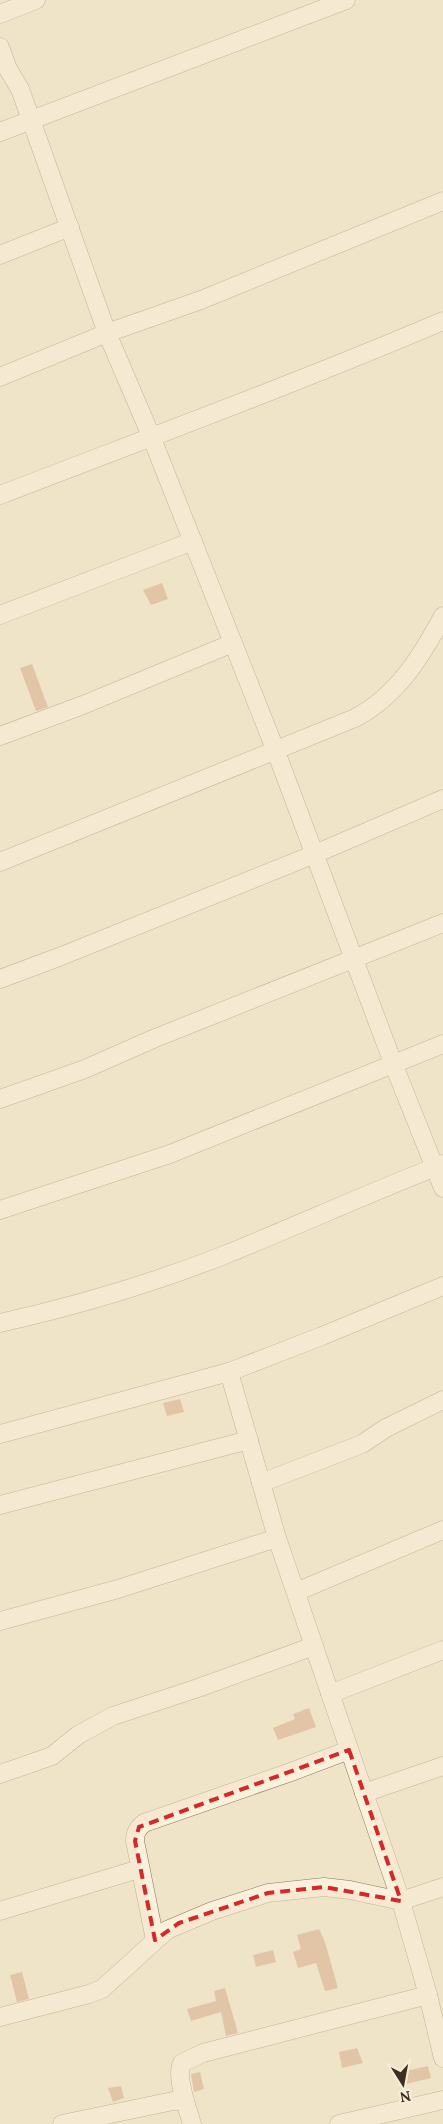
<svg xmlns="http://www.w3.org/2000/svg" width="443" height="2124" font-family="Lora,serif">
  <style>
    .building { fill: #cf9f7d }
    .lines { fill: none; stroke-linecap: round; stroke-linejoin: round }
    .street-casing { stroke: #8d765c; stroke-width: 19 }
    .street { stroke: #faf1dc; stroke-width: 18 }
    .marked { fill: none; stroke: #d62828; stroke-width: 4; stroke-dasharray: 10 6; stroke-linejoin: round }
  </style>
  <rect width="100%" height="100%" fill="#f0e4c8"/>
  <g class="building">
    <polygon points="162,583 168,599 151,605 143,590"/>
    <polygon points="32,664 48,707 36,711 20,668"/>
    <polygon points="180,1399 184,1412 167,1416 163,1403"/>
    <polygon points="309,1708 316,1727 278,1740 273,1728 295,1719 293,1714"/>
    <polygon points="319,1929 325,1942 338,1988 325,1991 316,1963 298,1968 293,1952 301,1949 297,1935"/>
    <polygon points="273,1950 276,1962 256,1967 253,1955"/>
    <polygon points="22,1972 29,1999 17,2002 10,1975"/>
    <polygon points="225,1988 238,2033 226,2036 221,2012 191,2021 187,2009 216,2001 214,1991"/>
    <polygon points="357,2048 363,2063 342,2068 339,2052"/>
    <polygon points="428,2066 431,2078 402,2085 397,2073"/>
    <polygon points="200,2072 204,2089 194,2092 191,2074"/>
    <polygon points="121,2086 124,2098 113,2102 108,2088"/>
  </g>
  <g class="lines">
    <g class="street-casing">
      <g id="street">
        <polyline points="0,14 36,0"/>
        <polyline points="0,47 8,69 20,89 107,333 151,436 275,749 393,1063 443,1188"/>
        <polyline points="0,132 346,0"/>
        <polyline points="0,255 70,227"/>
        <polyline points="0,377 107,333 201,300 443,201"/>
        <path d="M0 495C148 438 297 383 443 321"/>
        <polyline points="0,615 193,541"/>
        <polyline points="0,736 83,705 233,643"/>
        <path d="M0 862 355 718C397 696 421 657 443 616"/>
        <polyline points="0,979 59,957 315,854 443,799"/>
        <polyline points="0,1099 85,1069 153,1039 443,923"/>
        <polyline points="0,1210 170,1154 443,1044"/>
        <path d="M0 1323C76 1306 150 1284 222 1256 296 1226 369 1193 443 1164"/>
        <polyline points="229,1372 277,1538 401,1901 428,1995 443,2058"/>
        <polyline points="0,1434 229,1372 322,1336 443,1286"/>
        <polyline points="261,1483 362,1444 386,1428 443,1400"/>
        <polyline points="0,1505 249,1440"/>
        <polyline points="296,1592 443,1530"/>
        <polyline points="0,1621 118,1589 277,1538"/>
        <polyline points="330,1694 443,1650"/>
        <polyline points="0,1774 52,1756 78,1735 113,1716 198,1688 314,1646"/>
        <polyline points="364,1793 443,1766"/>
        <polyline points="0,1911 139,1869"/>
        <path d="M155 1940 135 1841C135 1833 137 1829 144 1823L291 1772 349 1750"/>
        <polyline points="0,2017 89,1994 102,1989 167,1930 212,1911 268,1893 324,1887 350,1890 401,1901 443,1887"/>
        <polyline points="62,2124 173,2101 185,2101"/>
        <path d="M192 2124C188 2110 175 2076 182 2063L203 2053 428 1995"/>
        <polyline points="339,2124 443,2100"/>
      </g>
    </g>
    <use href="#street" class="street"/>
  </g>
  <path d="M0 0H443V2124H0ZM349 1750 401 1901 324 1887 268 1893 179 1923 155 1940 135 1841 139 1827Z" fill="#f0e4c8" fill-opacity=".55" fill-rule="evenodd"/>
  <path class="marked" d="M349 1750 401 1901 324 1887 268 1893 179 1923 155 1940 135 1841 139 1827Z"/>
  <g transform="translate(403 2084) rotate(169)" stroke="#f7eed8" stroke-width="4" paint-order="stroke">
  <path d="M0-4L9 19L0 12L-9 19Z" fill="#3d2e20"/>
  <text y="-8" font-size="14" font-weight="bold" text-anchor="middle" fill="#3d2e20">N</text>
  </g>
</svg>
